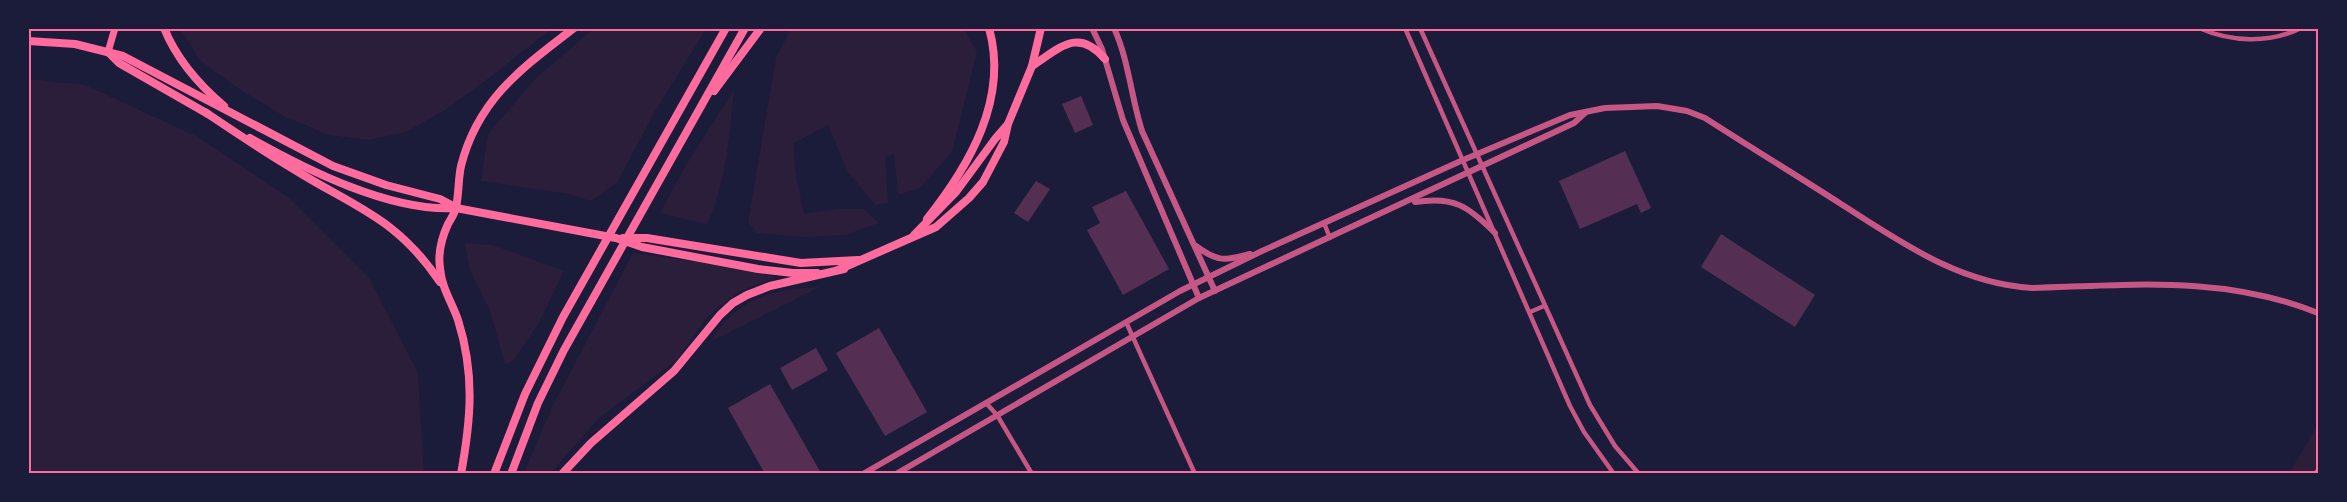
<svg xmlns="http://www.w3.org/2000/svg" width="2347" height="502" font-family="Lora,serif">
  <style>
    .green { fill: #2a1e3b }
    .building { fill: #542f53 }
    .lines { fill: none; stroke-linecap: round; stroke-linejoin: round }
    .path { stroke: #ff6b9d; stroke-width: 1.5 }
    .minor { stroke: #c65784; stroke-width: 4.5 }
    .tertiary { stroke: #c65784; stroke-width: 6 }
    .secondary { stroke: #ff6b9d; stroke-width: 7 }
    .primary { stroke: #ff6b9d; stroke-width: 8 }
    .motorway { stroke: #ff6b9d; stroke-width: 8 }
    .neatline { fill: none; stroke: #ff6b9d; stroke-width: 2 }
  </style>
  <rect width="100%" height="100%" fill="#1b1b3a"/>
  <g class="green">
    <polygon points="180,29 551,29 493,75 447,109 406,132 369,140 328,135 284,116 239,89 201,61"/>
    <polygon points="593,29 706,29 655,111 617,183 590,201 569,194 481,181 488,134 534,80"/>
    <polygon points="791,29 964,29 977,52 952,152 920,188 898,195 894,154 885,157 888,203 875,205 848,172 828,125 794,143 795,170 804,214 836,209 864,209 879,223 845,235 802,237 757,233 748,222 776,58"/>
    <polygon points="29,79 85,85 196,136 289,198 369,278 418,373 424,473 29,473"/>
    <path d="M734 90C730 133 726 185 707 224L660 213 686 165Z"/>
    <polygon points="465,243 493,245 564,271 539,323 513,361 505,364 490,311 469,268"/>
    <polygon points="633,253 699,262 777,277 741,291 717,308 704,321 678,359 599,418 551,473 524,473 552,407"/>
    <path d="M820 287 710 342C739 297 769 290 820 287Z"/>
    <polygon points="2318,425 2318,473 2289,473"/>
  </g>
  <g class="building">
    <polygon points="1081,96 1093,125 1075,133 1062,104"/>
    <polygon points="1625,151 1651,208 1641,213 1637,204 1580,229 1559,181"/>
    <polygon points="1036,181 1050,189 1028,222 1014,213"/>
    <polygon points="1126,191 1169,269 1123,295 1087,230 1100,223 1092,207"/>
    <polygon points="1721,234 1815,295 1795,327 1701,267"/>
    <polygon points="879,328 927,412 885,436 836,353"/>
    <polygon points="816,348 828,370 792,390 780,368"/>
    <polygon points="770,384 821,473 820,474 765,474 728,408"/>
  </g>
  <g class="lines">
    <polyline class="path" points="2314,474 2318,467"/>
    <g class="minor">
      <polyline points="1405,28 1570,406 1584,432 1614,474"/>
      <polyline points="1420,28 1590,405 1615,446 1639,474"/>
      <path d="M2199 28C2231 42 2269 44 2301 28"/>
      <polyline points="2318,28 2318,29"/>
      <polyline points="1324,223 1330,238"/>
      <polyline points="1530,312 1544,306"/>
      <polyline points="1126,322 1195,474"/>
      <polyline points="986,403 997,415 1032,474"/>
    </g>
    <g class="tertiary">
      <polyline points="1092,28 1102,49 1123,120 1199,298"/>
      <path d="M1114 28C1129 61 1131 97 1142 131L1215 291"/>
      <path d="M1415 202C1454 196 1468 206 1495 233"/>
      <path d="M1196 246C1217 262 1225 261 1250 254"/>
      <path d="M863 474 1180 291 1262 251 1463 160 1570 115 1605 108 1657 106 1687 111 1705 118C1750 147 1796 175 1841 204 1901 242 1959 284 2032 288 2132 285 2224 275 2318 313"/>
      <polyline points="896,474 1199,298 1574,123 1585,113"/>
    </g>
    <polyline class="secondary" points="108,52 115,28"/>
    <g class="primary">
      <path d="M164 28C177 60 198 84 224 106"/>
      <polyline points="28,41 75,44 123,56 333,166 386,185 440,199 455,207"/>
      <polyline points="108,52 119,63 208,114"/>
      <path d="M1032 66C1060 48 1078 27 1105 59"/>
      <path d="M250 138C307 170 390 212 456 208L616 238 642 247 758 269 793 273H817"/>
      <polyline points="914,235 956,192 995,139 1007,125"/>
      <polyline points="623,238 647,238 801,263 858,260"/>
      <polyline points="838,270 936,227 969,198 983,182 1004,142 1008,124 1032,66 1041,28"/>
    </g>
    <g class="motorway">
      <polyline points="714,91 761,28"/>
      <path d="M205 112C235 132 264 152 295 170 356 208 397 218 440 282"/>
      <path d="M927 219C969 166 1009 99 989 28"/>
      <path d="M461 474C471 419 475 374 458 320 452 303 441 286 440 268 438 254 442 237 448 224 451 219 455 213 456 207 459 194 458 180 461 166 478 99 522 68 574 28"/>
      <polyline points="494,474 525,394 563,317 726,28"/>
      <polyline points="511,474 538,403 564,350 745,28"/>
      <polyline points="562,474 591,443 674,371 720,315 733,303 747,295 770,286 844,269"/>
    </g>
  </g>
  <rect width="2347" height="502" fill="none" stroke="#1b1b3a" stroke-width="60"/>
  <rect x="30" y="30" width="2287" height="442" class="neatline"/>
</svg>
